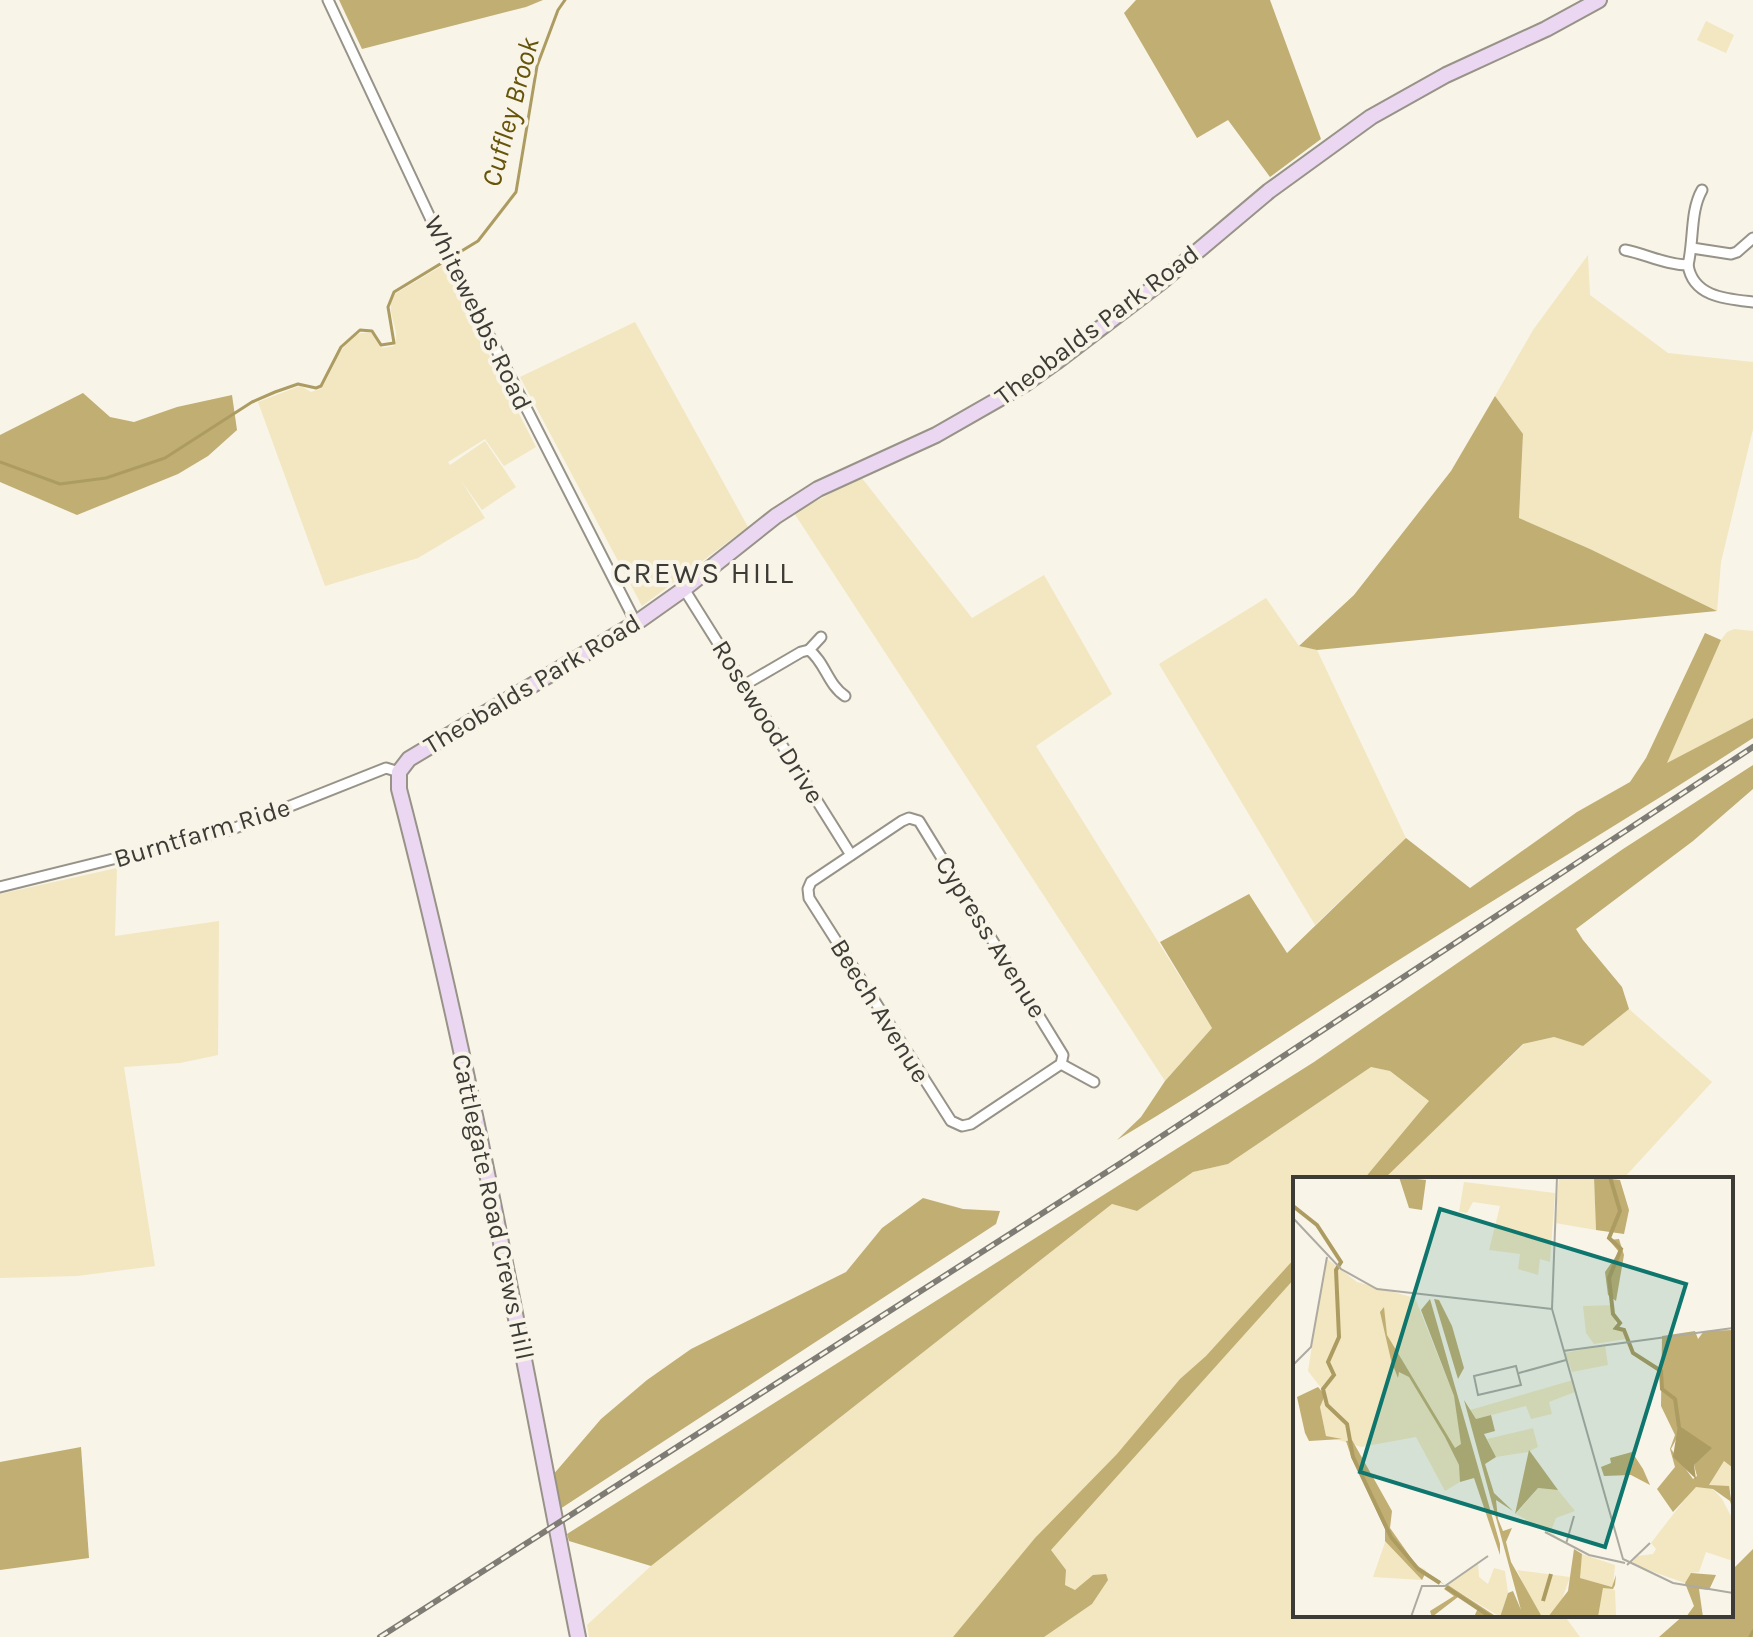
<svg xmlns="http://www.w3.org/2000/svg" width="1753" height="1637" font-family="Karla,sans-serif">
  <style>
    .green { fill: #f2e7c0 }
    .forest { fill: #c0ae72 }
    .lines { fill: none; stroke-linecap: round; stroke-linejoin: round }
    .stream { stroke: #ad9c61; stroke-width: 3 }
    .street-casing { stroke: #979388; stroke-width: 13 }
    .secondary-casing { stroke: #979388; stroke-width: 18 }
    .street { stroke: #fff; stroke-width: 9 }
    .secondary { stroke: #ebd7f2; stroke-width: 14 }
    .rail-casing { stroke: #7e7c74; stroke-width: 6 }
    .rail { stroke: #f8f4e8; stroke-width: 3; stroke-dasharray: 9; stroke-linecap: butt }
    .labels { text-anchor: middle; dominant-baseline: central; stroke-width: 8; stroke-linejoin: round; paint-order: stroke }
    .street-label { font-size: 26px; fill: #3c3b36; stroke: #f8f4e8 }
    .water-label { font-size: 28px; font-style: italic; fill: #665409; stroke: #f8f4e8 }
    .quarter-label { font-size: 30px; letter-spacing: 2px; fill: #3c3b36; stroke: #f8f4e8 }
    .inset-river { fill: none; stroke: #ad9c61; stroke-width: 4 }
    .inset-road { fill: none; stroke: #adaaa1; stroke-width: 2 }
    .view { fill: #0f766e; fill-opacity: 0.15; stroke: #0f766e; stroke-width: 4 }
    .inset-edge { fill: none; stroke: #3c3b36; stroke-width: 4 }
  </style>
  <rect width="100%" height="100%" fill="#f8f4e8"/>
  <g class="green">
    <polygon points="1706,21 1734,35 1726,53 1697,40"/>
    <polygon points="1588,255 1590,295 1668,353 1753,362 1753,429 1721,562 1717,611 1590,549 1519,518 1523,434 1495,396 1533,330"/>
    <path d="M443 265 536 447 504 466 485 439 448 462 450 465 485 441 516 487 482 510 460 479 485 518 418 558 325 586 258 402 297 387 301 386 311 392 320 389C335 373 341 327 372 333L382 348 394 346C402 331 385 315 393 295Z"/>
    <polygon points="635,322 748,527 642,606 520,377"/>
    <polygon points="861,477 972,618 1044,575 1112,694 1036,746 1212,1028 1165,1081 794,513"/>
    <polygon points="1266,598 1299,646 1317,650 1406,838 1315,925 1159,664"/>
    <polygon points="1734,629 1753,631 1753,718 1666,764 1721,640 1727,632"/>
    <polygon points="117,868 115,936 219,921 218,1055 180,1063 124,1067 155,1266 77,1276 0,1278 0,894"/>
    <polygon points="1629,1009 1712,1082 1623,1179 1295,1179 1295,1615 1564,1615 1580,1637 589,1637 587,1625 651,1566 1112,1204 1137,1211 1193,1172 1228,1164 1371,1067 1390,1071 1448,1116 1524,1044 1554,1037 1583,1046"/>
  </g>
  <g class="forest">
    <polygon points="339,0 543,0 526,7 362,49"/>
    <polygon points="1136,0 1270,0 1321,139 1270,177 1228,120 1197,138 1124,13"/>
    <polygon points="83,393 110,417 134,422 177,407 232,395 237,430 208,456 178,474 77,515 0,482 0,435"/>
    <polygon points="1495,396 1523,434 1519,518 1590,549 1717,611 1317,650 1299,646 1354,595 1451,471"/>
    <path d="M1705 633 1721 640 1667 763 1753 718V738C1641 811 1526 879 1413 951 1314 1013 1218 1080 1117 1140L1141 1117 1165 1081 1212 1028 1160 942 1249 894 1287 953 1406 838 1470 888 1577 812 1630 782 1646 758Z"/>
    <polygon points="1753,765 1753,789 1693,841 1576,929 1583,940 1622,987 1629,1009 1583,1046 1554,1037 1523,1044 1384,1179 1364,1179 1429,1101 1390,1071 1371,1067 1228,1164 1193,1172 1137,1211 1112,1204 651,1566 569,1541 567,1534 1314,1062 1623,849"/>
    <polygon points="923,1198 963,1209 1000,1211 996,1224 560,1509 552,1476 601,1419 647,1380 691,1349 846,1272 882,1228"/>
    <polygon points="1295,1258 1295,1278 1051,1550 1066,1570 1065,1585 1075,1590 1093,1575 1106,1574 1108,1580 1092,1604 1044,1637 953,1637 1035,1538 1117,1454 1180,1379 1206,1356"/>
    <polygon points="81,1447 89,1558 0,1570 0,1462"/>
    <polygon points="1753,1549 1753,1637 1659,1637 1684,1615 1731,1615 1731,1571"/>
  </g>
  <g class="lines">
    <g class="stream">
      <polyline points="0,462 60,484 106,478 165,458 252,402 275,392 298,384 316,388 321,386 341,347 360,330 372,331 381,345 394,343 388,307 394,292 478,241 516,192 537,66 558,10 565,0"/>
      <polyline points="1750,1637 1753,1631"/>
    </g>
    <g class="street-casing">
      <g id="street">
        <polyline points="328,0 442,243 636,623"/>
        <polyline points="1692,248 1731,254 1737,252 1753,238"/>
        <path d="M1625 250C1646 254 1666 265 1688 265 1694 240 1690 211 1702 190"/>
        <path d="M1688 265C1693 297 1726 299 1753 302"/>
        <polyline points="684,589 851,855"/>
        <polyline points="809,650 821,637"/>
        <path d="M746 684 801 652 809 650C825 662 828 685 845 696"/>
        <polygon points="909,818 919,821 1063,1055 1061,1064 971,1124 962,1126 951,1121 809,898 808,889 811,882 902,821"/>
        <polyline points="0,887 230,830 386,768 399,772"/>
        <polyline points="1061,1064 1094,1082"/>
      </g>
    </g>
    <g class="secondary-casing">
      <path id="secondary" d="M578 1637C522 1354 472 1069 399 789V772L409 759 636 623 684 589 776 516 818 489 936 435 1025 384 1056 362 1161 282 1269 191 1371 117 1446 75 1546 29 1599 0"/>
    </g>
    <use href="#street" class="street"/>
    <use href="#secondary" class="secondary"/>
    <g class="rail-casing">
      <polyline id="rail" points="380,1637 1124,1161 1753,747"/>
    </g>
    <use href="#rail" class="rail"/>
  </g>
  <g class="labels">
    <g class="street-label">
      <text transform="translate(478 313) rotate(64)">Whitewebbs Road</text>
      <text transform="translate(1097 325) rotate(-37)">Theobalds Park Road</text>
      <text transform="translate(532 684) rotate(-31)">Theobalds Park Road</text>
      <text transform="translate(768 722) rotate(58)">Rosewood Drive</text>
      <text transform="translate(202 833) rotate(-17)">Burntfarm Ride</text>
      <text transform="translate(991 937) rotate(58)">Cypress Avenue</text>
      <text transform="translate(880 1011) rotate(58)">Beech Avenue</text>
      <text transform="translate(493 1207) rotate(78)">Cattlegate Road Crews Hill</text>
    </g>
    <g class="water-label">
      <text transform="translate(510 112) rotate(-75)">Cuffley Brook</text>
    </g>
    <g class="quarter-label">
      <text x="704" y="573">CREWS HILL</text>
    </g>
  </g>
  <g transform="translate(1293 1177)">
    <rect width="440" height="440" fill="#f8f4e8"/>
    <path d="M266 0H301L303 53 262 46ZM171 5 262 16 257 85 247 82 245 98 225 92 227 77 196 73 207 29 180 25 174 36 166 35ZM33 81 64 105 122 121 161 219 170 264 167 305 152 314 123 260 68 270 33 259 27 230 32 216 15 194ZM321 128 323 151 330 153 333 162 301 167 293 156 290 129ZM312 168 315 188 279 195 272 176ZM280 203 282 215 256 225 259 237 238 242 233 229 183 242 177 233ZM240 251 245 270 235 275 203 280 194 262ZM431 284 440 291V316L416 308ZM402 309 420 312 429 322 440 343V384L413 375 406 395 398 396 392 406 338 387 344 379 360 377 363 372 358 366ZM245 311 265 313 282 334 263 341 258 354 264 360 223 337ZM97 351 123 388 133 393 129 403 80 400ZM289 377 322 388 320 410 286 401ZM185 387 186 400 195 407 201 391 212 394 215 416 207 440 155 408ZM224 393 277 400 266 431 255 440 244 437ZM310 410 322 413 323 440H305Z" fill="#f2e7c0"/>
    <path d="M106 0 133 3 129 33 116 31ZM301 0 327 3 336 33 331 57 303 53ZM326 62 331 78 323 124 315 118 312 95 326 75 316 63ZM137 122 207 367V378L181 301 167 305 166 288 152 260 116 200 106 195 105 201 98 183 87 135 91 130 94 158 162 271 168 267 161 219 128 133ZM141 122 146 123 159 149 171 191 165 202ZM440 153V291L431 284 416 308 436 309 440 334 437 324 420 312 403 310 380 335 364 312 382 290 377 272 382 258 368 229 369 159 402 154 405 162 411 154ZM389 251 412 273 401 288 404 299 400 302 378 272ZM25 210 32 218 27 230 33 259 49 262 16 264 12 256 4 220ZM171 223 183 242 198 238 202 254 191 257 203 280 192 287 201 316 220 334 203 323 205 342 210 354 219 351 213 365 218 385 249 440H207L215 416 220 414 228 433ZM59 263 99 334 97 351 123 388 152 408 132 397 129 403 92 364V352L58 279 53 264ZM236 273 265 313 245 311 222 337ZM339 275 350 292 357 308 338 298 311 299 308 290 318 286 317 281ZM281 372 289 377 287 401 319 410 323 398 322 408 320 412 310 411 305 440H255L275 414ZM398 396 423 398 416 413 406 412 410 440H393L401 429 392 406ZM155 408 204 440H181L185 431 165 420 139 440 137 434 161 419 151 412Z" fill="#c0ae72" fill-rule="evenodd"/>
    <path d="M385 248 419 271 401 288 403 302 380 280Z" fill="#ad9c61"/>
    <path class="inset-river" d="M317 0 327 34 316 61 328 72 316 101 320 137 327 146 323 151 331 153 340 176 368 194 369 212 382 222 386 250M0 29 24 48 48 85 43 93 46 160 35 185 41 198 30 212 34 228 54 247 60 280 98 360 125 392 147 406M153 410 198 440M250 424 258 397"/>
    <path class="inset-road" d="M264 0 259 132 330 382 380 406 440 416M0 41 48 92 84 112 259 132M270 174 440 151M0 188 18 170 34 80M223 189 228 208 185 218 181 199ZM226 196 273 183M252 355 296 378 332 386M273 367 281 339M334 388 357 366M118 440 129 409H152L195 379"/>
    <path class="view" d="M147 32 393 107 312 370 67 295Z"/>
    <rect width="440" height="440" class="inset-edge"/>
  </g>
</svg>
